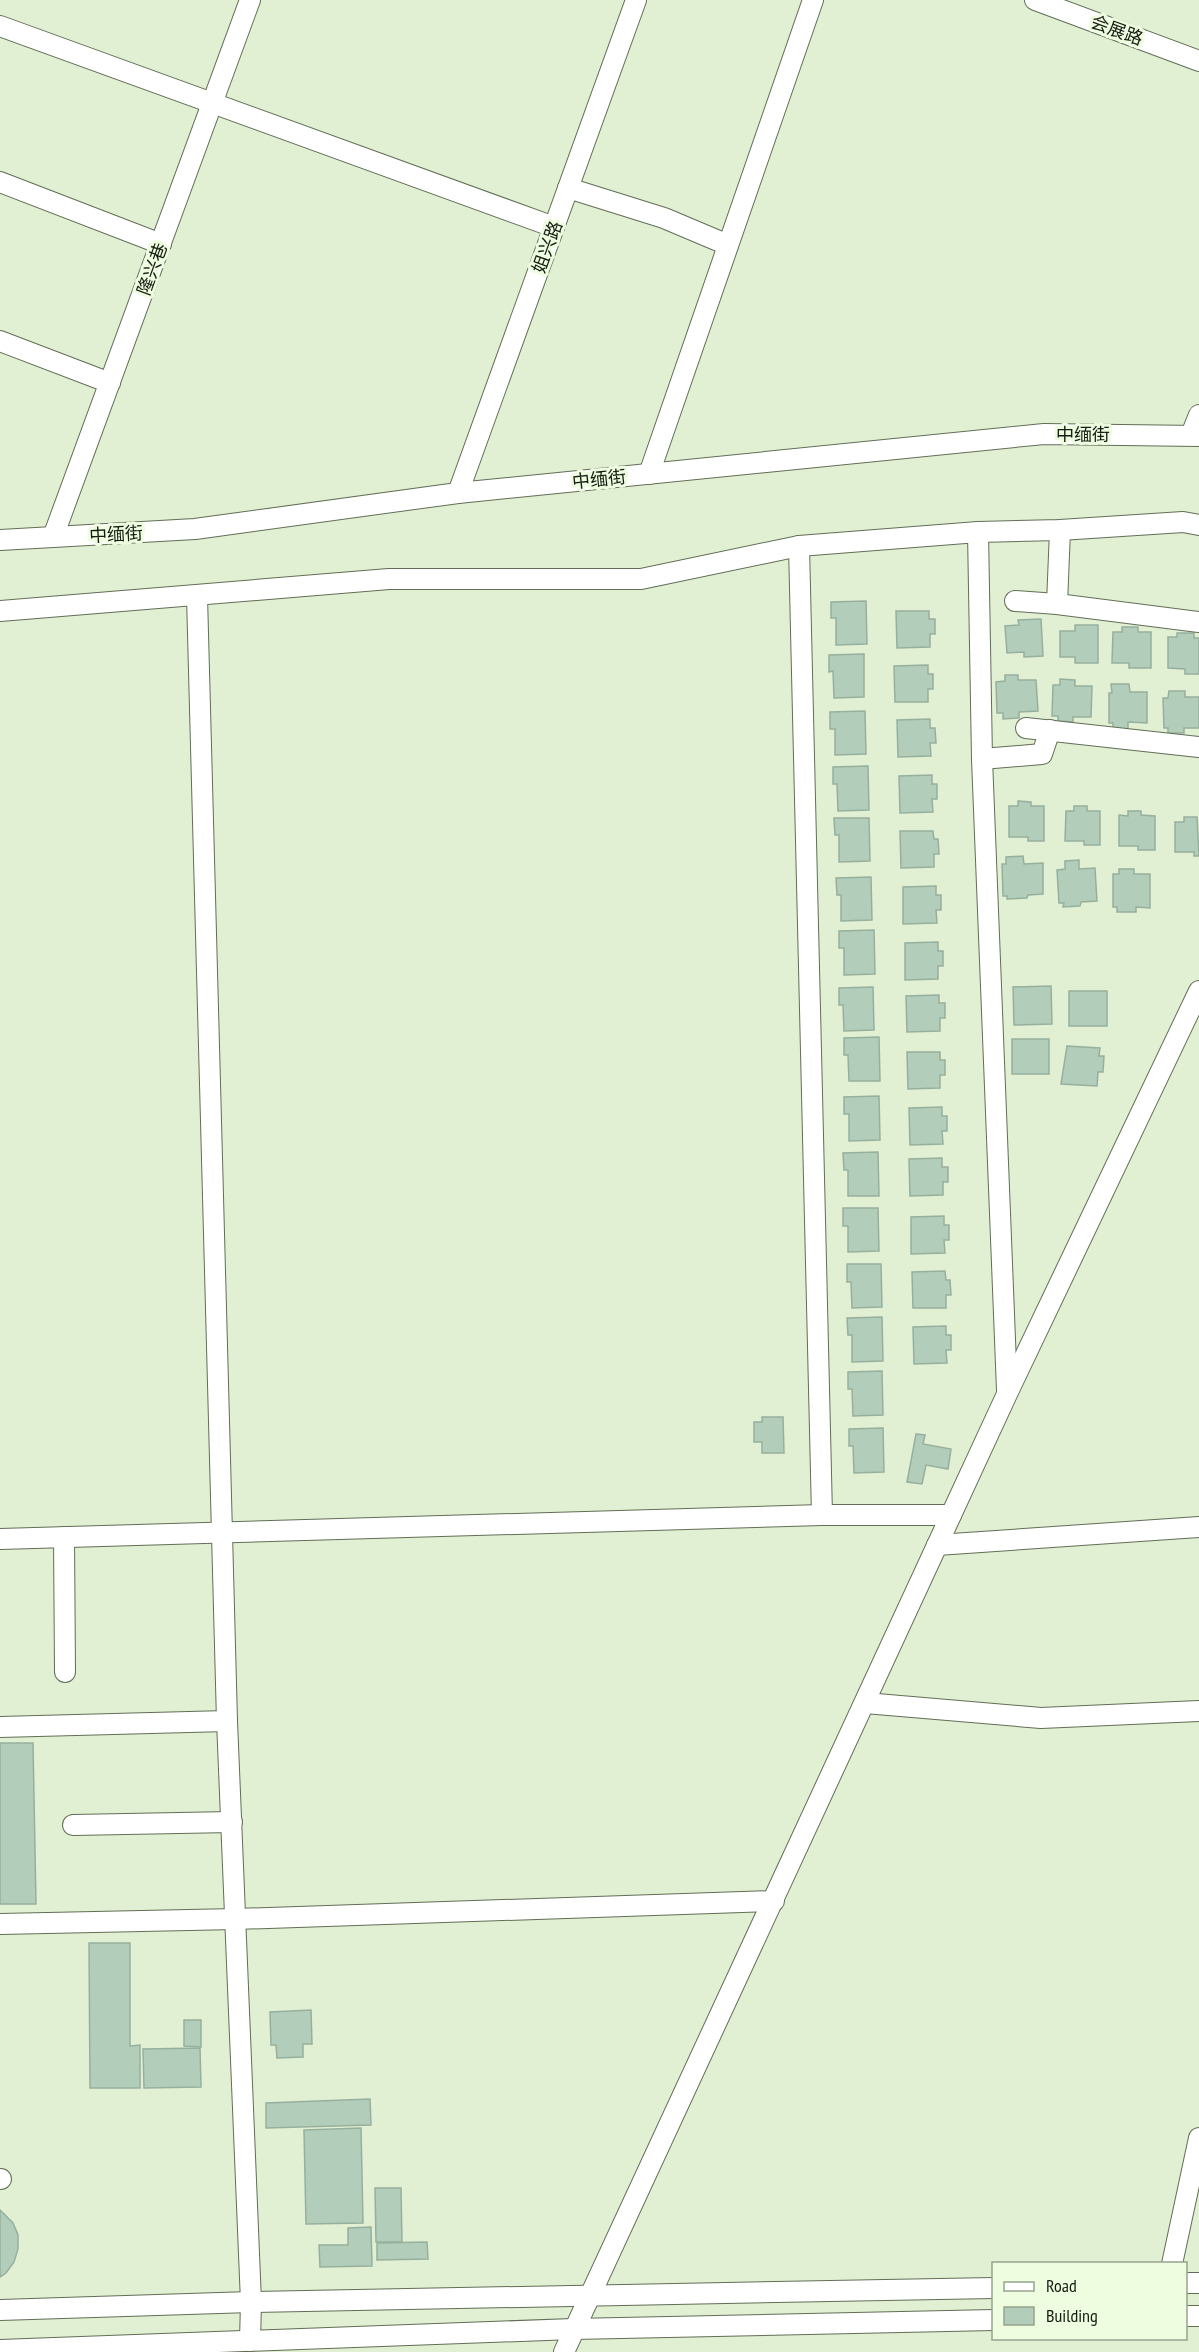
<svg xmlns="http://www.w3.org/2000/svg" width="1199" height="2352" font-family="'PT Sans Narrow','Noto Sans SC',sans-serif">
  <style>
    .building { fill: #b2cdb9; stroke: #96b09d; stroke-width: 1.5 }
    .lines { fill: none; stroke-linecap: round; stroke-linejoin: round }
    .minor-casing { stroke: #626e56; stroke-width: 22 }
    .minor { stroke: #fff; stroke-width: 20 }
    .labels { text-anchor: middle; dominant-baseline: central; stroke-width: 6; stroke-linejoin: round; paint-order: stroke }
    .street-label { font-size: 18px; fill: #171c12; stroke: #eefce0 }
  </style>
  <rect width="100%" height="100%" fill="#e1efd3"/>
  <g class="building">
    <polygon points="866,601 867,644 836,645 836,618 831,618 831,602"/>
    <polygon points="896,611 929,611 929,619 935,619 935,634 930,634 930,647 897,648"/>
    <polygon points="1041,619 1043,656 1024,657 1024,652 1007,653 1005,626 1019,625 1018,620"/>
    <polygon points="1075,625 1098,625 1098,663 1075,663 1075,657 1060,657 1060,631 1075,631"/>
    <polygon points="1122,627 1138,627 1138,632 1151,632 1151,668 1129,668 1129,663 1112,663 1113,632 1122,632"/>
    <polygon points="1177,633 1194,633 1194,638 1199,638 1199,674 1185,674 1185,669 1168,668 1168,637 1177,637"/>
    <polygon points="864,654 864,697 834,698 833,671 829,672 829,655"/>
    <polygon points="928,665 928,674 933,674 933,689 928,689 928,702 895,702 894,666"/>
    <polygon points="1005,675 1018,675 1018,680 1036,680 1038,711 1019,712 1019,718 1003,719 1003,713 997,713 996,682 1005,681"/>
    <polygon points="1060,679 1075,680 1075,686 1092,686 1091,717 1073,717 1073,722 1058,721 1058,716 1052,716 1053,685 1060,685"/>
    <polygon points="1111,684 1129,684 1130,692 1147,692 1147,723 1128,722 1128,729 1113,729 1113,723 1109,723 1109,693 1112,693"/>
    <polygon points="1169,691 1185,691 1185,697 1199,697 1199,728 1184,728 1184,733 1168,733 1168,728 1164,728 1163,698 1168,698"/>
    <polygon points="865,711 866,754 835,755 835,729 830,729 830,712"/>
    <polygon points="930,719 930,728 935,728 936,743 930,743 931,756 898,757 897,720"/>
    <polygon points="868,766 869,810 838,811 837,784 833,784 833,767"/>
    <polygon points="932,775 932,784 937,784 937,799 932,799 933,812 900,813 899,776"/>
    <polygon points="1018,801 1031,802 1031,806 1044,806 1044,841 1028,841 1028,837 1009,837 1009,806 1018,806"/>
    <polygon points="1074,806 1087,806 1087,811 1100,811 1100,845 1084,845 1084,841 1065,841 1066,811 1074,811"/>
    <polygon points="1128,811 1141,811 1141,815 1155,816 1155,850 1138,850 1138,846 1119,846 1119,815 1128,816"/>
    <polygon points="1184,817 1197,817 1199,856 1194,856 1194,852 1175,852 1175,822 1184,822"/>
    <polygon points="834,818 869,818 870,861 839,862 839,835 835,835"/>
    <polygon points="900,831 933,831 934,839 938,839 939,854 934,854 934,867 901,868"/>
    <polygon points="1023,856 1024,864 1043,863 1043,894 1028,895 1027,898 1007,899 1007,896 1003,896 1002,864 1006,864 1006,857"/>
    <polygon points="1079,860 1079,869 1095,868 1097,901 1081,902 1080,906 1063,907 1064,903 1059,903 1057,870 1065,869 1065,861"/>
    <polygon points="1119,869 1134,869 1134,874 1150,874 1150,908 1136,907 1136,912 1117,912 1117,907 1113,907 1113,874 1119,874"/>
    <polygon points="871,877 872,920 841,921 841,895 837,895 836,878"/>
    <polygon points="936,886 936,895 941,895 941,910 936,910 937,923 903,924 903,887"/>
    <polygon points="874,930 875,974 844,975 844,948 839,948 839,931"/>
    <polygon points="938,942 938,951 943,951 943,966 938,966 938,979 905,980 905,943"/>
    <polygon points="1051,986 1052,1024 1014,1025 1013,987"/>
    <polygon points="873,987 874,1030 844,1031 843,1005 839,1005 839,988"/>
    <rect x="1069" y="991" width="38" height="35"/>
    <polygon points="939,995 939,1003 945,1003 945,1018 940,1018 940,1031 907,1032 906,996"/>
    <polygon points="879,1037 880,1081 849,1081 848,1055 844,1055 844,1038"/>
    <rect x="1012" y="1039" width="37" height="35"/>
    <polygon points="1067,1046 1100,1048 1099,1056 1104,1056 1103,1072 1098,1072 1097,1086 1061,1084"/>
    <polygon points="907,1052 940,1052 940,1060 945,1060 945,1075 940,1075 940,1088 908,1089"/>
    <polygon points="879,1096 880,1140 849,1141 849,1114 844,1114 844,1097"/>
    <polygon points="942,1107 942,1116 947,1116 947,1131 942,1131 943,1144 910,1145 909,1108"/>
    <polygon points="878,1152 879,1196 848,1196 848,1170 844,1170 843,1153"/>
    <polygon points="942,1158 942,1167 948,1167 948,1182 943,1182 943,1195 910,1196 909,1159"/>
    <polygon points="843,1208 878,1208 879,1251 848,1252 848,1226 843,1226"/>
    <polygon points="944,1216 944,1225 949,1225 949,1240 944,1240 945,1253 911,1254 911,1217"/>
    <polygon points="847,1264 881,1264 882,1307 852,1308 851,1282 847,1282"/>
    <polygon points="945,1271 946,1280 950,1280 951,1295 946,1295 946,1308 913,1308 912,1272"/>
    <polygon points="882,1317 883,1361 852,1362 852,1335 848,1335 847,1318"/>
    <polygon points="946,1326 946,1335 951,1335 951,1350 946,1350 947,1363 914,1364 913,1327"/>
    <polygon points="882,1371 883,1415 853,1416 852,1389 848,1389 848,1372"/>
    <polygon points="762,1417 783,1417 784,1453 762,1453 762,1442 754,1442 754,1422 762,1422"/>
    <polygon points="883,1428 884,1472 854,1473 853,1446 849,1446 849,1429"/>
    <polygon points="916,1434 925,1435 923,1444 951,1449 948,1469 926,1465 922,1484 907,1482"/>
    <polygon points="0,1743 33,1743 36,1904 0,1904"/>
    <polygon points="89,1943 130,1943 130,2046 140,2045 140,2088 90,2088"/>
    <polygon points="311,2010 312,2044 303,2044 303,2057 277,2058 276,2045 271,2045 270,2012"/>
    <polygon points="184,2020 201,2020 201,2047 184,2046"/>
    <polygon points="200,2048 201,2087 144,2088 143,2049"/>
    <polygon points="370,2099 371,2125 266,2128 266,2103"/>
    <polygon points="361,2128 363,2223 306,2224 304,2130"/>
    <polygon points="375,2188 401,2188 402,2242 376,2242"/>
    <polygon points="0,2210 13,2223 18,2235 18,2249 14,2262 6,2273 0,2277"/>
    <polygon points="371,2227 372,2266 320,2267 319,2245 348,2245 348,2228"/>
    <polygon points="427,2242 428,2259 377,2260 377,2243"/>
  </g>
  <g class="lines">
    <g class="minor-casing">
      <g id="minor">
        <polyline points="1035,0 1199,61"/>
        <polyline points="0,26 554,227"/>
        <polyline points="0,182 161,244"/>
        <polyline points="568,188 664,218 728,245"/>
        <polyline points="0,341 110,383"/>
        <polyline points="1191,435 1199,415"/>
        <polyline points="649,474 813,0"/>
        <polyline points="458,493 636,0"/>
        <polyline points="978,532 982,759 1007,1390"/>
        <polyline points="53,537 250,0"/>
        <polyline points="0,540 195,529 458,493 1044,434 1199,436"/>
        <polyline points="799,546 822,1515"/>
        <polyline points="197,596 227,1721 251,2302 250,2341"/>
        <polyline points="1015,601 1057,604 1199,622"/>
        <polyline points="1057,604 1060,530"/>
        <polyline points="0,611 389,579 641,579 799,546 978,532 1060,530 1183,522 1199,525"/>
        <polyline points="1026,728 1199,747"/>
        <polyline points="982,759 1042,754 1050,730"/>
        <polyline points="64,1537 65,1672"/>
        <polyline points="0,1539 822,1515 951,1515"/>
        <polyline points="937,1545 1199,1527"/>
        <polyline points="865,1703 1041,1718 1199,1711"/>
        <polyline points="0,1727 227,1721"/>
        <polyline points="73,1825 232,1822"/>
        <polyline points="0,1924 236,1919 774,1901"/>
        <polyline points="0,2179 1,2179"/>
        <polyline points="1172,2264 1199,2138"/>
        <polyline points="1186,2283 1199,2283"/>
        <polyline points="0,2310 251,2302 994,2288"/>
        <polyline points="1186,2316 1199,2316"/>
        <polyline points="0,2350 573,2329 994,2320"/>
        <polyline points="564,2352 1007,1394 1199,991"/>
      </g>
    </g>
    <use href="#minor" class="minor"/>
  </g>
  <g class="labels">
    <g class="street-label">
      <text transform="translate(1117 30) rotate(20)">会展路</text>
      <text transform="translate(547 247) rotate(-70)">姐兴路</text>
      <text transform="translate(152 269) rotate(-70)">隆兴巷</text>
      <text x="1083" y="434">中缅街</text>
      <text transform="translate(599 479) rotate(-6)">中缅街</text>
      <text transform="translate(116 534) rotate(-3)">中缅街</text>
    </g>
  </g>
  <rect x="992" y="2262" width="195" height="78" fill="#eefce0" stroke="#98a28e" stroke-width="1.5"/>
  <rect x="1004" y="2282" width="30" height="9" fill="#ffffff" stroke="#98a28e" stroke-width="1.5"/>
  <text x="1046" y="2292" font-size="18" fill="#171c12">Road</text>
  <rect x="1004" y="2307" width="30" height="18" fill="#b2cdb9" stroke="#98a28e" stroke-width="1.5"/>
  <text x="1046" y="2322" font-size="18" fill="#171c12">Building</text>
</svg>
